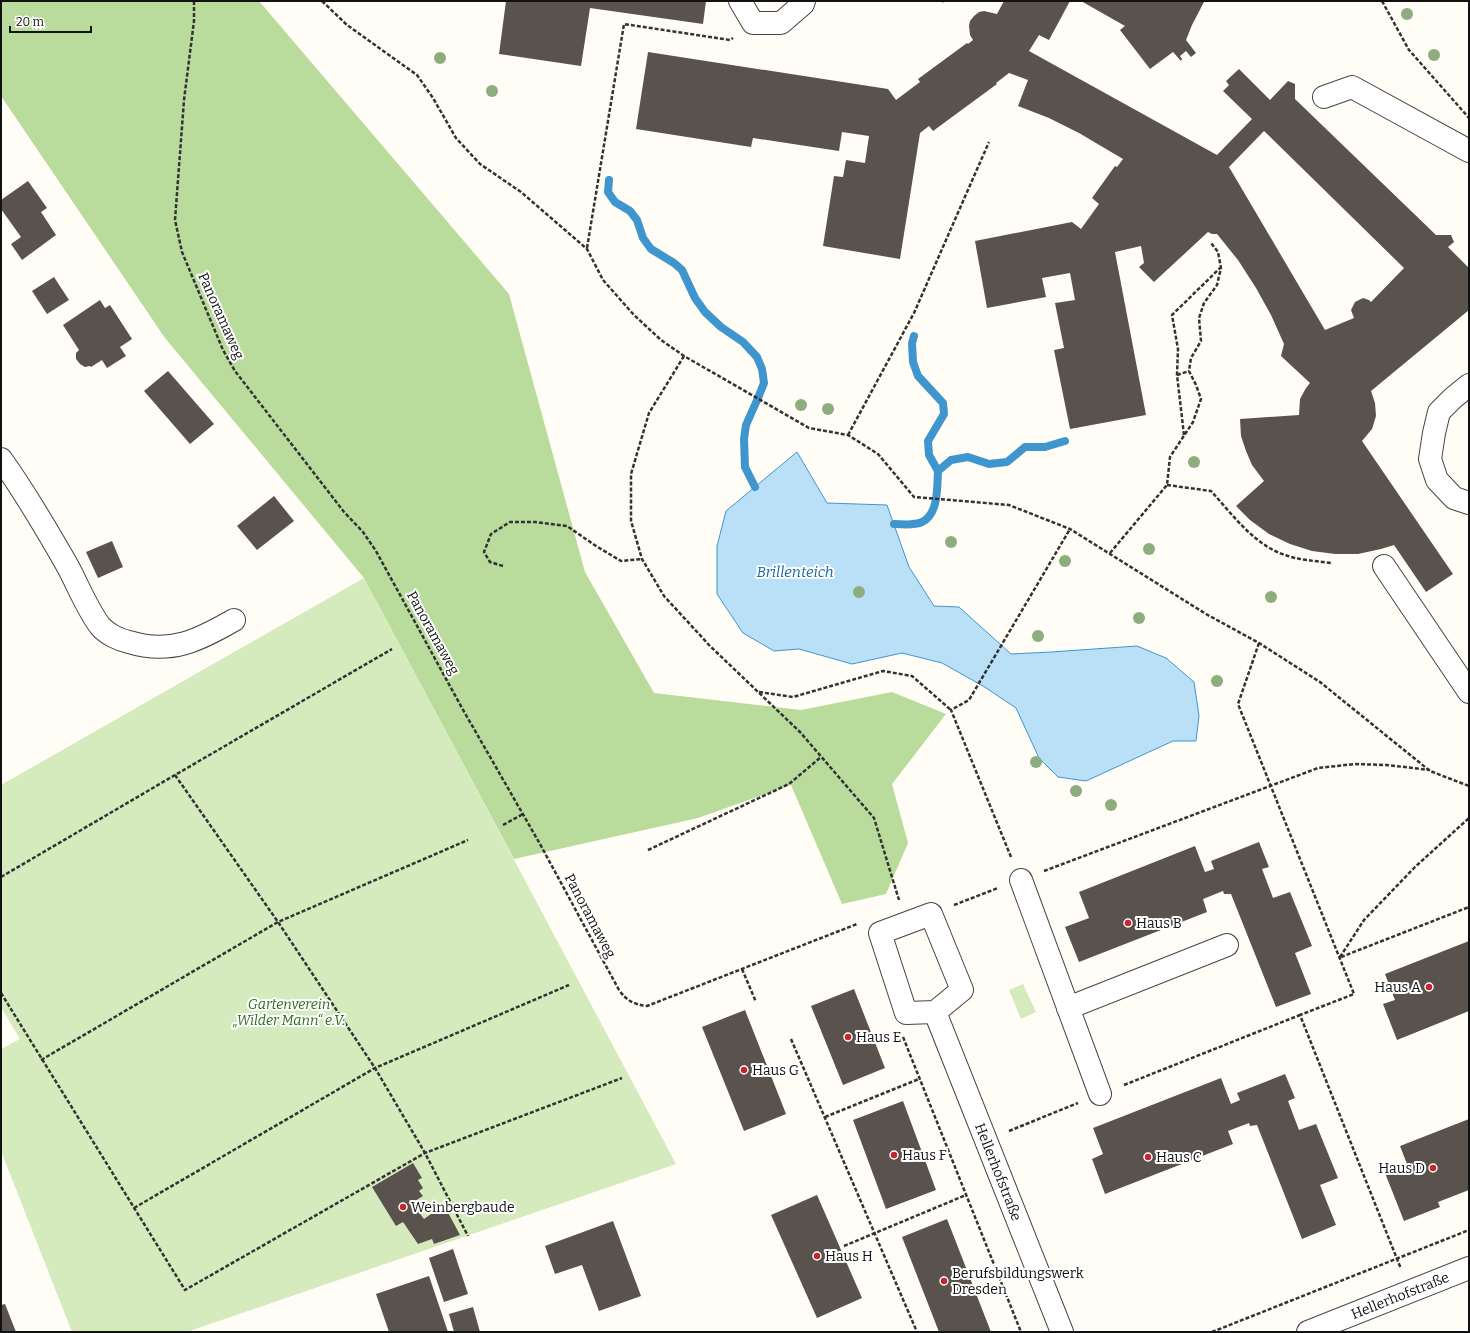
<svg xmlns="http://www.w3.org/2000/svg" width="1470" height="1333" font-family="Bitter,serif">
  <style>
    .green { fill: #d5ebbd }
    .forest { fill: #b9dc9c }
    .water { fill: #b9e0f7; stroke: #3f96cf }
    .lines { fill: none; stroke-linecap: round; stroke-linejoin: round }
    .stream { stroke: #3f96cf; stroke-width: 8 }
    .building { fill: #5a524d; fill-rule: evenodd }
    .minor-casing { stroke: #444; stroke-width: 24 }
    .path { stroke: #333; stroke-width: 2.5; stroke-dasharray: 4 2; stroke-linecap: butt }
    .minor { stroke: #fff; stroke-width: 22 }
    .tree { fill: #8dad7f }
    .poi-dot { fill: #c4262e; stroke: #fff; stroke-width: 1.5 }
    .labels { text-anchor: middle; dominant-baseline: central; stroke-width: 4; stroke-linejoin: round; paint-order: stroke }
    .street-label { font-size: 14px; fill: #111; stroke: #fff }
    .poi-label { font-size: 14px; fill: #111; stroke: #fff; text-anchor: start }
    .park-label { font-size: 14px; font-style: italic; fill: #2f6b1f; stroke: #fff }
    .water-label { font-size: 15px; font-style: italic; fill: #1768a6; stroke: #fff }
  </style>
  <rect width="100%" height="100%" fill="#fffdf5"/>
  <g class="green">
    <polygon points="364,578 676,1164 187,1332 72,1332 1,1151 1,1049 20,1039 1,1007 1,785"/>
    <polygon points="1023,984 1036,1012 1021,1019 1009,990"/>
  </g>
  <polygon class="forest" points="1,1 259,1 509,294 585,572 654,693 801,710 892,692 946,714 892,784 908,843 886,894 842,904 791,785 698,818 514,859 364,578 165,338 1,96"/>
  <polygon class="water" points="797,452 827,503 887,505 909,567 934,606 959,607 1011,654 1051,652 1137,646 1166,658 1194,682 1199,716 1196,741 1173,741 1086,781 1058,777 1039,758 1016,708 983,686 942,663 902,653 852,664 799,649 774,651 743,633 717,594 717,546 726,511"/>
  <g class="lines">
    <g class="stream">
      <polyline points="609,180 608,192 615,202 630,211 637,220 643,238 651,249 674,263 682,270 695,298 705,312 721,327 743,342 757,357 762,369 764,383 758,398 746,425 744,439 745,467 755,487"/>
      <polyline points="914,336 912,343 913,362 918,376 943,403 944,414 928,441 929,455 938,471"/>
      <path d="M894 524C903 524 913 526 922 522 939 514 937 486 938 471L951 460 968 457 989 464 1007 462 1025 447H1045L1065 441"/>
    </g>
  </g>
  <g class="building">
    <polygon points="506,1 706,1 703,24 590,8 581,66 499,54"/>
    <path d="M1004 1H1070L1049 40 1039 35 1029 51 1217 155 1252 119 1223 91 1229 85 1226 81 1239 69 1270 100 1288 81 1295 84V99L1436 235H1451L1454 242 1448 247 1469 268V310L1371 391 1375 403 1376 416 1372 429 1362 441 1453 574 1426 592 1394 545 1381 549 1358 554H1335L1312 551 1290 544 1269 534 1250 520 1236 506 1264 481 1252 465 1246 451 1241 436 1240 419 1299 415 1300 399 1306 388 1310 383 1281 356 1284 344 1271 315 1256 288 1238 260 1217 234H1212L1208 232 1154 282 1139 267 1144 263 1141 246 1115 252 1146 415 1070 429 1054 350 1064 348 1055 303 1075 300 1070 273 1042 278 1046 297 987 308 975 241 1072 222 1081 229 1099 204 1092 198 1115 166 1117 167 1123 159 1079 133 1049 118 1018 106 1028 80 1009 73 996 83 997 84 933 131 929 126 920 133 900 259 823 246 834 176 843 177 846 160 865 163 869 136 842 132 839 151 753 138 751 147 636 129 648 52 888 89 896 100 920 82 918 79 967 43 968 44 973 40 970 35 969 26 970 21 974 16 979 12 984 11 997 14ZM1264 131 1404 268 1371 302 1369 300 1363 298 1355 302 1351 310 1354 318 1325 330 1229 167Z"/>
    <polygon points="1081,1 1202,1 1204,2 1192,25 1186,40 1196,53 1191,57 1186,51 1180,56 1182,59 1181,61 1173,52 1150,69 1120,30 1125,26"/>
    <polygon points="28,181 47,208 41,212 56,235 22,260 11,244 21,237 1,209 1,200"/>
    <polygon points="54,277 69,300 47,314 32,291"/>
    <polygon points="100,300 105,308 110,305 132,339 120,347 126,356 107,368 102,360 91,367 90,366 85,367 80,364 76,359 76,353 79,350 63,325"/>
    <polygon points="168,371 214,424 190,444 144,391"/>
    <polygon points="274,496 294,521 257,550 237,526"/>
    <polygon points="112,541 123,567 98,578 86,552"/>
    <polygon points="1259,842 1269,867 1262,869 1273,898 1290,892 1312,946 1295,953 1311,994 1276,1007 1231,894 1224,894 1223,891 1203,899 1207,912 1079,962 1065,927 1089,918 1079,892 1195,846 1205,872 1214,869 1211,861"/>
    <polygon points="1469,941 1469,1011 1397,1040 1383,1004 1395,1000 1385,974"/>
    <polygon points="854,989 885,1068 843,1085 811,1006"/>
    <polygon points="745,1010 786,1114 744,1131 702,1027"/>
    <polygon points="1285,1074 1295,1098 1288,1101 1299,1130 1316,1124 1338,1178 1320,1185 1336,1225 1302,1239 1257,1125 1250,1126 1249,1123 1228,1131 1233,1144 1105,1194 1092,1159 1103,1154 1093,1128 1221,1078 1231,1104 1240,1100 1237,1093"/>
    <polygon points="903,1101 936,1190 886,1209 853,1120"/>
    <polygon points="1469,1119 1469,1190 1438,1202 1440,1207 1404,1221 1385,1173 1407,1164 1400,1146"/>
    <polygon points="413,1163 422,1178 418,1180 423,1188 419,1191 423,1196 412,1203 424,1219 444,1205 460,1235 434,1244 432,1239 418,1244 403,1222 396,1226 372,1187"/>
    <polygon points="817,1195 862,1298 817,1318 771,1215"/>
    <polygon points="947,1219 991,1332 939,1332 902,1237"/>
    <polygon points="613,1221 641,1296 599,1311 582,1265 555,1274 545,1246"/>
    <polygon points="453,1249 468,1294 444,1302 429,1258"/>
    <polygon points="429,1276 448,1332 389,1332 376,1294"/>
    <polygon points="5,1304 16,1332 1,1332 1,1305"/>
    <polygon points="473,1307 480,1332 454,1332 449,1314"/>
  </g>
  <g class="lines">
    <g class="minor-casing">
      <g id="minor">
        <polyline points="740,1 753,23 781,23 803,4 804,1"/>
        <polyline points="1324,97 1352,87 1469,151"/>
        <polyline points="1469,385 1453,398 1439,412 1434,433 1430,459 1437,480 1454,498 1469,503"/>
        <path d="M1 459C24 491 47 530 67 565 78 585 86 607 100 626 107 634 119 640 129 642 171 655 199 640 234 620"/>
        <polyline points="1384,566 1469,692"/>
        <polyline points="1021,880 1100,1094"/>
        <polygon points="931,914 962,990 935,1012 906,1013 880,933"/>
        <polyline points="1068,1008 1227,945"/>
        <path id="s1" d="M935 1012 1062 1332"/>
        <path id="s2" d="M1308 1332 1469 1268"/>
      </g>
    </g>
    <g class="path">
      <path d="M194 1V21L184 100 175 220 182 252 223 350 235 371 344 512 363 532 376 551 462 708 540 844 619 990C627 1001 633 1004 647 1006L857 924"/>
      <polyline points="322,1 347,25 417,75 433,98 456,138 480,164 521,192 587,249 603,280 634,315 661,340 684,356 809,428 848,435 878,454 914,497 1009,505 1070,529 1206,614 1259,643 1320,682 1430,771 1469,786"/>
      <polyline points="942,1 944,1"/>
      <polyline points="1382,1 1409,50 1469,118"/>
      <polyline points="587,248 624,24 730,40 733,38"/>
      <polyline points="684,356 649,413 631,474 631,521 642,559 664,596 710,646 800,732 874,818 899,900"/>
      <polyline points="1177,375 1189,371"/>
      <polyline points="848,435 914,313 989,142"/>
      <polyline points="1184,435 1177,375 1178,349 1172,315 1220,268"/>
      <path d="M1167 485 1211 491C1232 514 1254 545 1285 555 1299 560 1315 561 1331 563"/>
      <polyline points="1110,553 1167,485 1170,457 1193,422 1201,399 1196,385 1189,371 1191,358 1201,341 1199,318 1204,303 1217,285 1221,268 1218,252 1211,243"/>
      <polyline points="503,566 490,562 484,552 491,534 510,522 535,522 567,526 596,546 621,561 642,559"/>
      <polyline points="1259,643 1238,704 1354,994 1300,1015 1401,1269"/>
      <polyline points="759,692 793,697 883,671 912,676 951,710"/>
      <polyline points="175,775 278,922 375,1068 425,1153 468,1236"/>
      <polyline points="503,825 523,814"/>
      <polyline points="648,850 789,784 821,757"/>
      <polyline points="1011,857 951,710 969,700 1070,529"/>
      <polyline points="1044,871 1318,768 1355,764 1387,765 1430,770"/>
      <polyline points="1,877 175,775 392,649"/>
      <polyline points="954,905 998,888"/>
      <polyline points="1340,957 1364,920 1415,867 1469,818"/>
      <polyline points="1341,957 1469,907"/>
      <polyline points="742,969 756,1002"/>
      <polyline points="1,993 185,1290 425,1153 622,1078"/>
      <polyline points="903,1037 1021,1332"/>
      <polyline points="791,1039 917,1332"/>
      <polyline points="41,1060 278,922 468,840"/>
      <polyline points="1124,1085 1300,1015"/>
      <polyline points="825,1117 919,1079"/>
      <polyline points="1009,1131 1078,1103"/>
      <polyline points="134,1208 375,1068 569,985"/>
      <polyline points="844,1246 966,1195"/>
      <polyline points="1212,1332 1469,1230"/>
    </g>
    <use href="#minor" class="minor"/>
  </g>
  <g class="tree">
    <circle cx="1407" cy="14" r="6"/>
    <circle cx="1434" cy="55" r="6"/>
    <circle cx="440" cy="58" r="6"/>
    <circle cx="492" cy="91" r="6"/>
    <circle cx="801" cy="405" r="6"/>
    <circle cx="828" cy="409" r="6"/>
    <circle cx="1194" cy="462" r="6"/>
    <circle cx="951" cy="542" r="6"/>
    <circle cx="1149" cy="549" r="6"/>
    <circle cx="1065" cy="561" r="6"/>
    <circle cx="859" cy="592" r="6"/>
    <circle cx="1271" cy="597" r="6"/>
    <circle cx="1139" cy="618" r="6"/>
    <circle cx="1038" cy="636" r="6"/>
    <circle cx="1217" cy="681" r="6"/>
    <circle cx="1036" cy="762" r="6"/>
    <circle cx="1076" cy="791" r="6"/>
    <circle cx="1111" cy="805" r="6"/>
  </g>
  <g class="poi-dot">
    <circle cx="1128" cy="923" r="4"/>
    <circle cx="1429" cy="987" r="4"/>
    <circle cx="848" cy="1037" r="4"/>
    <circle cx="744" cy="1070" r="4"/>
    <circle cx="894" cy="1155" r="4"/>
    <circle cx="1148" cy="1157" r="4"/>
    <circle cx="1433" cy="1168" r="4"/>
    <circle cx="403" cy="1207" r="4"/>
    <circle cx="817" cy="1256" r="4"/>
    <circle cx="944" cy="1281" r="4"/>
  </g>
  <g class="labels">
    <g class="street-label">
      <text transform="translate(221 316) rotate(66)">Panoramaweg</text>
      <text transform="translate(433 633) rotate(61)">Panoramaweg</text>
      <text transform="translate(590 916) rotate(62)">Panoramaweg</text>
      <text stroke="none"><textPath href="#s1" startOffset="172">Hellerhofstraße</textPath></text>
      <text stroke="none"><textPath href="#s2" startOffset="99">Hellerhofstraße</textPath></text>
    </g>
    <g class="poi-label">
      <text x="1136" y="923">Haus B</text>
      <text x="1421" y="987" text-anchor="end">Haus A</text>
      <text x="856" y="1037">Haus E</text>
      <text x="752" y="1070">Haus G</text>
      <text x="902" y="1155">Haus F</text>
      <text x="1156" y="1157">Haus C</text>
      <text x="1425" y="1168" text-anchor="end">Haus D</text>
      <text x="411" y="1207">Weinbergbaude</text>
      <text x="825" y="1256">Haus H</text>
      <text x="952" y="1273">Berufsbildungswerk<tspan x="952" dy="16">Dresden</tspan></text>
    </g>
    <g class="park-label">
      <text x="289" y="1004">Gartenverein<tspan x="289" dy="16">„Wilder Mann“ e.V.</tspan></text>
    </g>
    <g class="water-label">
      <text x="795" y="572">Brillenteich</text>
    </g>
  </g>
  <rect width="1470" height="1333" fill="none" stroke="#111111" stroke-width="4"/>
  <path d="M10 26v6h81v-6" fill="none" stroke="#111111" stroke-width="2"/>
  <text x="16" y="26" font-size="12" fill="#111111" stroke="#ffffff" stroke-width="3" paint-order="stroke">20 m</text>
</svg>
